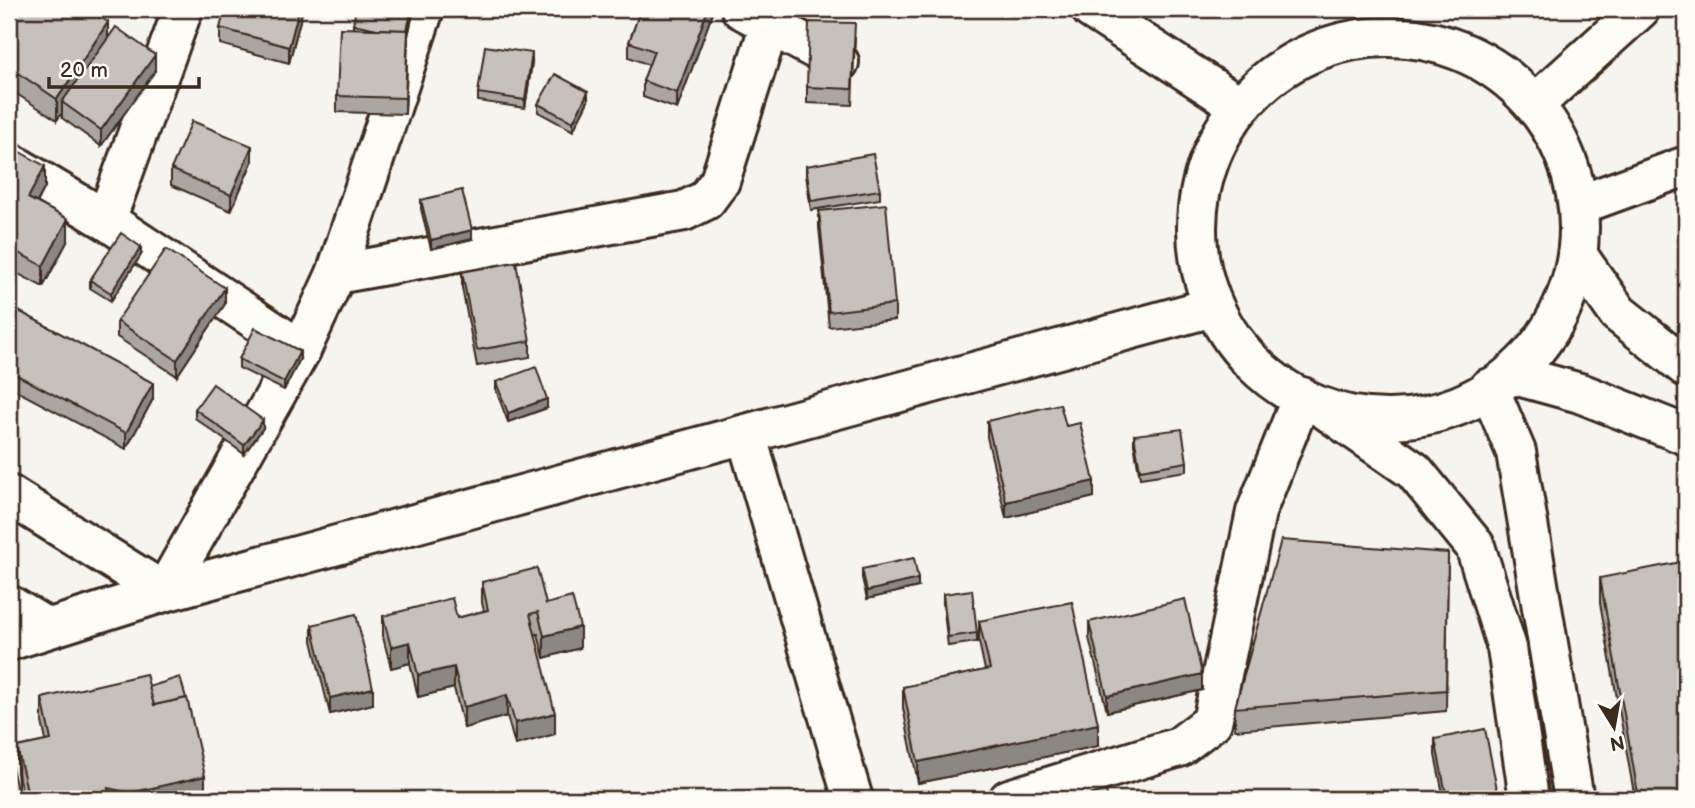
<svg xmlns="http://www.w3.org/2000/svg" width="1695" height="808" font-family="'Balsamiq Sans',sans-serif">
  <style>
    .lines { fill: none; stroke-linecap: round; stroke-linejoin: round }
    .street-casing { stroke: #3b2a1e; stroke-width: 44 }
    .secondary-casing { stroke: #3b2a1e; stroke-width: 44 }
    .highway-casing { stroke: #3b2a1e; stroke-width: 44 }
    .street { stroke: #fdfcf7; stroke-width: 38 }
    .secondary { stroke: #fdfcf7; stroke-width: 38 }
    .highway { stroke: #fdfcf7; stroke-width: 38 }
    .wall { fill: #aba6a1; stroke: #3b2a1e; stroke-width: 2 }
    .shaded-wall { fill: #8b8783; stroke: #3b2a1e; stroke-width: 2 }
    .building { fill: #c7c1bb; stroke: #3b2a1e; stroke-width: 2 }
  </style>
  <rect width="100%" height="100%" fill="#f5f4ee"/>
  <filter id="ink" filterUnits="userSpaceOnUse"><feTurbulence type="fractalNoise" baseFrequency=".0143" numOctaves="2"/><feDisplacementMap in="SourceGraphic" scale="14" xChannelSelector="R" yChannelSelector="G"/><feConvolveMatrix kernelMatrix="1 2 1 2 8 2 1 2 1" color-interpolation-filters="sRGB"/></filter>
  <g filter="url(#ink)">
    <g class="lines">
      <g class="street-casing">
        <g id="street">
          <polyline points="741,9 839,62"/>
          <polyline points="1535,104 1640,9"/>
          <polyline points="9,162 106,220 301,350"/>
          <polyline points="1579,205 1686,166"/>
          <polyline points="106,220 183,9"/>
          <polyline points="1578,256 1618,313 1686,367"/>
          <polyline points="336,274 684,211 706,200 720,181 770,24"/>
          <polyline points="1511,374 1580,393 1686,435"/>
          <polyline points="746,434 853,799"/>
          <polyline points="9,495 164,592 301,350 336,274 424,9"/>
          <polyline points="9,605 47,628"/>
          <polyline points="1009,799 1179,747 1212,722 1256,512 1302,397"/>
        </g>
      </g>
      <g class="secondary-casing">
        <g id="secondary">
          <polyline points="1091,9 1240,106"/>
          <circle cx="1388" cy="228" r="191"/>
          <polyline points="9,641 164,592 1213,307"/>
        </g>
      </g>
      <g class="highway-casing">
        <g id="highway">
          <polyline points="1489,388 1516,452 1574,799"/>
          <polyline points="1323,408 1414,471 1475,546 1507,648 1529,799"/>
        </g>
      </g>
      <use href="#street" class="street"/>
      <use href="#secondary" class="secondary"/>
      <use href="#highway" class="highway"/>
    </g>
    <g class="wall">
      <polygon points="9,9 108,38 155,71 101,146 62,118 62,113 57,120 9,89"/>
      <polygon points="303,9 289,63 220,44 220,28"/>
      <polygon points="414,9 408,36 405,114 337,112 337,96 353,28 353,24"/>
      <polygon points="641,9 714,9 677,109 643,97 643,81 649,65 629,57 629,42"/>
      <polygon points="855,39 852,105 807,103 807,87"/>
      <polygon points="532,62 525,108 478,101 478,93"/>
      <polygon points="588,101 573,131 538,112 538,104"/>
      <polygon points="9,146 45,187 37,203 68,240 43,287 9,269"/>
      <polygon points="252,162 231,211 171,185 171,169"/>
      <polygon points="806,166 880,190 880,199 811,210 806,175"/>
      <polygon points="421,200 472,239 431,249 421,209"/>
      <polygon points="819,211 895,304 895,320 829,327 819,227"/>
      <polygon points="141,255 111,301 90,288 90,280"/>
      <polygon points="462,272 530,341 530,357 477,366 462,288"/>
      <polygon points="225,304 177,376 117,337 117,321"/>
      <polygon points="9,320 153,399 126,449 9,387"/>
      <polygon points="239,359 300,359 284,390 239,368"/>
      <polygon points="496,382 547,408 508,422 496,390"/>
      <polygon points="195,409 263,428 244,454 195,418"/>
      <polygon points="987,421 1066,426 1094,497 1006,518 987,437"/>
      <polygon points="1134,435 1187,462 1187,471 1140,478 1134,444"/>
      <polygon points="1448,553 1446,711 1235,730 1235,708"/>
      <polygon points="862,569 918,587 867,599 862,578"/>
      <polygon points="1600,578 1686,799 1635,799 1600,603"/>
      <polygon points="482,582 546,604 580,648 544,658 538,634 535,634 555,734 515,745 507,716 464,728 454,688 418,697 410,663 391,668 383,637 383,616 457,618 484,611 482,603"/>
      <polygon points="943,594 977,633 977,642 948,646 943,603"/>
      <polygon points="979,621 1098,746 918,783 903,708 903,687 985,670 979,642"/>
      <polygon points="1089,622 1202,690 1107,712 1089,638"/>
      <polygon points="312,625 373,704 330,714 312,641"/>
      <polygon points="149,687 190,711 205,799 24,799 17,772 17,747 46,741 42,722 42,698"/>
      <polygon points="1435,739 1499,799 1444,799 1435,755"/>
    </g>
    <g class="shaded-wall">
      <polygon points="299,9 303,9 289,63 289,47"/>
      <polygon points="412,9 414,9 408,36 405,114 406,35"/>
      <polygon points="708,9 714,9 677,109 677,93"/>
      <polygon points="108,22 108,44 62,102 62,113 57,120 57,99"/>
      <polygon points="532,53 532,62 525,108 525,100"/>
      <polygon points="155,55 155,71 101,146 101,130"/>
      <polygon points="588,92 588,101 573,131 573,122"/>
      <polygon points="252,146 252,162 231,211 231,195"/>
      <polygon points="45,166 45,187 28,219 28,198"/>
      <polygon points="68,219 68,240 43,287 43,266"/>
      <polygon points="472,230 472,239 431,249 431,240"/>
      <polygon points="141,247 141,255 111,301 111,293"/>
      <polygon points="225,288 225,304 177,376 177,360"/>
      <polygon points="300,351 300,359 284,390 284,382"/>
      <polygon points="153,383 153,399 126,449 126,433"/>
      <polygon points="547,399 547,408 508,422 508,413"/>
      <polygon points="263,420 263,428 244,454 244,445"/>
      <polygon points="1094,481 1094,497 1006,518 1006,502"/>
      <polygon points="918,579 918,587 867,599 867,591"/>
      <polygon points="580,627 580,648 544,658 544,636"/>
      <polygon points="410,642 410,663 391,668 391,647"/>
      <polygon points="454,667 454,688 418,697 418,675"/>
      <polygon points="1202,674 1202,690 1107,712 1107,696"/>
      <polygon points="373,688 373,704 330,714 330,698"/>
      <polygon points="507,695 507,716 464,728 464,707"/>
      <polygon points="555,713 555,734 515,745 515,723"/>
      <polygon points="1098,724 1098,746 918,783 918,762"/>
      <polygon points="205,776 205,799 130,799 130,793"/>
    </g>
    <g class="building">
      <polygon points="9,9 87,9 108,22 57,99 9,67"/>
      <polygon points="225,9 299,9 289,47 220,28"/>
      <polygon points="356,9 412,9 407,30 377,29 353,24"/>
      <polygon points="641,9 708,9 677,93 643,81 654,51 629,42"/>
      <polygon points="809,22 855,23 852,89 807,87"/>
      <polygon points="116,27 155,55 101,130 62,102"/>
      <polygon points="340,28 408,30 405,98 337,96"/>
      <polygon points="485,46 532,53 525,100 478,93"/>
      <polygon points="555,74 588,92 573,122 538,104"/>
      <polygon points="192,121 252,146 231,195 171,169"/>
      <polygon points="9,146 45,166 28,198 68,219 43,266 9,248"/>
      <polygon points="873,154 880,190 811,201 806,166"/>
      <polygon points="462,190 472,230 431,240 421,200"/>
      <polygon points="886,204 895,304 829,312 819,211"/>
      <polygon points="121,233 141,247 111,293 90,280"/>
      <polygon points="166,249 225,288 177,360 117,321"/>
      <polygon points="516,262 530,341 477,350 462,272"/>
      <polygon points="15,309 153,383 126,433 9,371 9,320"/>
      <polygon points="255,328 300,351 284,382 239,359"/>
      <polygon points="536,367 547,399 508,413 496,382"/>
      <polygon points="213,384 263,420 244,445 195,409"/>
      <polygon points="1060,404 1066,426 1080,423 1094,481 1006,502 987,421"/>
      <polygon points="1182,429 1187,462 1140,470 1134,435"/>
      <polygon points="1281,540 1448,553 1446,690 1235,708"/>
      <polygon points="914,558 918,579 867,591 862,569"/>
      <polygon points="1686,561 1686,799 1639,799 1600,578"/>
      <polygon points="537,568 546,604 572,597 580,627 544,636 538,612 530,614 555,713 515,723 507,695 464,707 454,667 418,675 410,642 391,647 383,616 452,598 457,618 488,610 482,582"/>
      <polygon points="972,590 977,633 948,637 943,594"/>
      <polygon points="1185,599 1202,674 1107,696 1089,622"/>
      <polygon points="1072,602 1098,724 918,762 903,687 990,669 979,621"/>
      <polygon points="356,614 373,688 330,698 312,625"/>
      <polygon points="146,674 154,705 187,698 205,776 130,793 108,788 110,799 29,799 17,747 51,740 42,698"/>
      <polygon points="180,677 186,698 154,705 149,687"/>
      <polygon points="1485,729 1499,799 1447,799 1435,739"/>
      <polygon points="9,758 10,758 19,799 9,799"/>
      <polygon points="1106,791 1108,799 1071,799"/>
    </g>
  </g>
  <rect width="1695" height="808" fill="none" stroke="#fdfcf7" stroke-width="35"/>
  <rect x="18" y="18" width="1660" height="773" fill="none" stroke="#3b2a1e" stroke-width="2.5" filter="url(#ink)"/>
  <g transform="translate(1614 727) rotate(169)" stroke="#fdfcf7" stroke-width="5" paint-order="stroke">
  <path d="M0-5L12 26L0 18L-12 26Z" fill="#3b2a1e"/>
  <text y="-10" font-size="19" font-weight="bold" text-anchor="middle" fill="#3b2a1e">N</text>
  </g>
  <path d="M49 77v10h150v-10" fill="none" stroke="#3b2a1e" stroke-width="3.5"/>
  <text x="60" y="77" font-size="21" fill="#3b2a1e" stroke="#fdfcf7" stroke-width="5" paint-order="stroke">20 m</text>
</svg>
